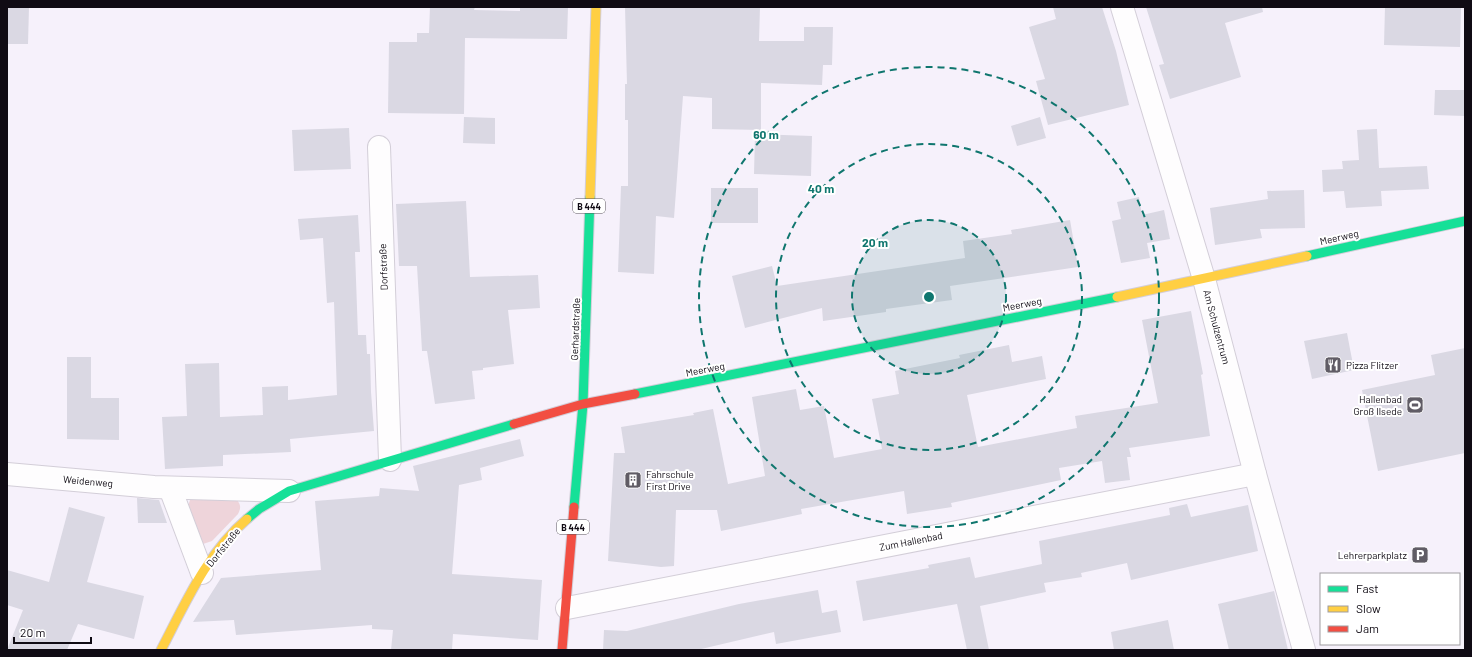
<svg xmlns="http://www.w3.org/2000/svg" width="1472" height="657" font-family="Barlow,sans-serif">
  <style>
    .green { fill: #eed4da }
    .building { fill: #dad8e3 }
    .lines { fill: none; stroke-linecap: round; stroke-linejoin: round }
    .street-casing { stroke: #d3ced8; stroke-width: 24 }
    .fast-casing { stroke: #d3ced8; stroke-width: 11 }
    .slow-casing { stroke: #d3ced8; stroke-width: 11 }
    .jam-casing { stroke: #d3ced8; stroke-width: 11 }
    .street { stroke: #fefdfe; stroke-width: 22 }
    .fast { stroke: #16e098; stroke-width: 9 }
    .slow { stroke: #ffcf43; stroke-width: 9 }
    .jam { stroke: #f24e42; stroke-width: 9 }
    .ring { fill: none; stroke: #0f766e; stroke-width: 2; stroke-dasharray: 7 5 }
    .labels { text-anchor: middle; dominant-baseline: central; stroke-width: 4; stroke-linejoin: round; paint-order: stroke }
    .shield { fill: #fff; stroke: #58545a; stroke-width: 1 }
    .shield-label { font-size: 9px; font-weight: bold; fill: #100b14 }
    .street-label { font-size: 10px; fill: #100b14; stroke: #fff }
    .poi-label { font-size: 10px; fill: #100b14; stroke: #fff; text-anchor: start }
    .centre { fill: #0f766e; stroke: #fff; stroke-width: 2 }
    .ring-label { font-size: 12px; text-anchor: middle; font-weight: bold; fill: #0f766e; stroke: #fff; stroke-width: 4; stroke-linejoin: round; paint-order: stroke }
  </style>
  <rect width="100%" height="100%" fill="#f6f1fb"/>
  <path class="green" d="M190 500H237C241 505 241 508 238 514L212 541 203 544 200 542 188 506Z"/>
  <g class="building">
    <polygon points="7,7 29,7 28,44 7,44"/>
    <polygon points="430,7 475,7 474,10 520,11 520,7 568,7 567,39 465,38 464,114 388,113 389,42 417,42 417,33 429,33"/>
    <polygon points="625,7 760,7 759,41 804,41 804,27 833,27 832,65 823,65 822,85 761,83 761,130 712,129 712,98 683,96 674,218 656,216 654,274 618,272 621,186 628,186 628,120 625,120 625,84 627,84"/>
    <polygon points="1053,7 1102,7 1116,51 1129,105 1048,125 1036,81 1045,79 1029,27 1056,19"/>
    <polygon points="1146,7 1262,7 1263,12 1225,23 1241,77 1170,99 1159,65 1164,64"/>
    <polygon points="1385,7 1461,7 1460,47 1384,45"/>
    <polygon points="1435,90 1465,90 1465,116 1434,115"/>
    <polygon points="464,117 495,118 495,144 463,143"/>
    <polygon points="1040,117 1046,138 1017,146 1011,126"/>
    <polygon points="349,128 351,169 294,171 292,130"/>
    <polygon points="1377,129 1379,168 1427,166 1429,189 1381,191 1382,206 1346,208 1344,191 1323,192 1322,170 1343,169 1342,161 1359,160 1357,130"/>
    <polygon points="755,134 812,136 811,176 754,174"/>
    <rect x="711" y="188" width="47" height="35"/>
    <polygon points="1304,190 1305,228 1260,229 1262,238 1215,245 1210,208 1268,199 1267,191"/>
    <polygon points="1139,197 1142,215 1164,210 1170,239 1147,243 1150,258 1121,263 1112,221 1121,219 1117,202"/>
    <polygon points="466,201 470,277 538,275 540,308 508,310 514,364 483,368 483,370 472,371 475,399 435,404 427,351 422,351 417,266 399,266 396,204"/>
    <polygon points="358,215 360,252 355,252 358,335 366,335 367,354 370,354 371,392 374,431 290,439 291,452 223,455 223,466 165,469 162,417 187,416 185,364 219,363 220,417 263,415 262,387 288,386 288,400 337,395 334,302 327,303 323,238 300,240 298,219"/>
    <polygon points="1070,220 1078,267 950,286 952,300 886,309 886,312 823,321 822,308 745,328 732,276 772,266 777,286 965,258 963,241 1012,234 1011,230"/>
    <polygon points="1191,311 1203,374 1201,375 1210,436 1129,448 1131,457 1127,457 1130,480 1105,483 1102,461 1059,468 1061,480 951,503 952,507 907,514 904,491 801,509 802,514 721,531 717,510 676,510 674,566 661,567 608,561 614,453 625,453 621,427 694,415 693,413 713,409 728,484 765,476 752,397 796,389 800,410 824,406 834,458 882,449 872,399 899,394 895,371 960,358 959,355 1009,345 1012,362 1042,356 1046,379 967,395 978,447 1077,428 1075,416 1158,403 1142,320"/>
    <polygon points="1347,333 1354,370 1312,379 1304,341"/>
    <polygon points="1465,348 1465,453 1378,471 1362,390 1435,375 1431,355"/>
    <polygon points="67,357 91,357 91,398 119,398 119,440 67,439"/>
    <polygon points="520,439 524,456 480,468 482,480 459,485 452,574 542,580 538,640 453,634 452,650 391,650 393,630 372,629 372,625 236,635 234,620 193,622 221,578 321,570 315,501 379,496 380,488 419,491 413,466"/>
    <polygon points="137,498 159,500 167,523 138,523"/>
    <polygon points="1187,504 1191,517 1248,505 1258,551 1131,580 1127,563 1081,573 1082,577 1044,583 1046,592 980,606 989,650 967,650 957,604 863,621 856,581 929,568 928,565 970,557 975,578 1042,564 1039,541 1170,515 1169,508"/>
    <polygon points="69,507 105,517 87,582 144,596 134,639 78,624 67,650 7,650 23,610 7,605 7,570 49,582"/>
    <polygon points="818,590 822,613 837,610 841,632 776,644 774,632 697,650 603,650 604,630 627,631 739,604"/>
    <polygon points="1274,591 1288,650 1229,650 1218,604"/>
    <polygon points="1168,620 1174,650 1114,650 1111,632"/>
  </g>
  <g class="lines">
    <g class="street-casing">
      <g id="street">
        <polyline points="1122,7 1204,279 1255,474 1304,650"/>
        <polyline points="379,147 390,460"/>
        <polyline points="7,474 154,487 289,491"/>
        <polyline points="170,488 202,573"/>
        <polyline points="567,608 1255,474"/>
      </g>
    </g>
    <g class="fast-casing">
      <g id="fast">
        <polyline points="1307,256 1465,221"/>
        <polyline points="635,394 1117,297"/>
        <polyline points="574,507 583,404 590,197"/>
        <polyline points="247,519 259,509 289,491 514,424"/>
      </g>
    </g>
    <g class="slow-casing">
      <g id="slow">
        <polyline points="590,197 596,7"/>
        <polyline points="1117,297 1307,256"/>
        <path d="M161 650C185 604 207 553 247 519"/>
      </g>
    </g>
    <g class="jam-casing">
      <g id="jam">
        <polyline points="514,424 583,404 635,394"/>
        <polyline points="562,650 574,507"/>
      </g>
    </g>
    <use href="#street" class="street"/>
    <use href="#fast" class="fast"/>
    <use href="#slow" class="slow"/>
    <use href="#jam" class="jam"/>
  </g>
  <circle cx="929" cy="297" r="77" fill="#0f766e" fill-opacity=".12"/>
  <g class="ring">
    <circle cx="929" cy="297" r="77"/>
    <circle cx="929" cy="297" r="153"/>
    <circle cx="929" cy="297" r="230"/>
  </g>
  <defs>
    <g id="restaurant-square" transform="scale(0.9)"><rect x="-9" y="-9" width="18" height="18" rx="4" fill="#605c65" stroke="#fff"/><path d="M-5-6h1v4h1v-4h1v4h1v-4h1v5L-1.5 .5V6h-2V.5L-5-1ZM5-6V6H3V1.5H1.5Q1.5-4 5-6Z" fill="#fff"/></g>
    <g id="stadium-square" transform="scale(0.9)"><rect x="-9" y="-9" width="18" height="18" rx="4" fill="#605c65" stroke="#fff"/><path d="M0-5a6.5 5 0 1 0 0 10a6.5 5 0 1 0 0-10ZM-3.5-1.8h7v3.6h-7Z" fill="#fff"/></g>
    <g id="building-square" transform="scale(0.9)"><rect x="-9" y="-9" width="18" height="18" rx="4" fill="#605c65" stroke="#fff"/><path d="M-4-6H4V6H1V3H-1V6H-4ZM-2.5-4.3h1.7v1.8h-1.7ZM.8-4.3h1.7v1.8H.8ZM-2.5-1h1.7V.8h-1.7ZM.8-1h1.7V.8H.8Z" fill="#fff"/></g>
    <g id="parking-square" transform="scale(0.9)"><rect x="-9" y="-9" width="18" height="18" rx="4" fill="#605c65" stroke="#fff"/><path d="M-3.5-5.5H1a3.5 3.5 0 0 1 0 7H-1V5.5H-3.5ZM-1-3.4V-.6H.8a1.4 1.4 0 0 0 0-2.8Z" fill="#fff"/></g>
  </defs>
  <g fill-rule="evenodd">
    <use href="#restaurant-square" x="1333" y="365"/>
    <use href="#stadium-square" x="1415" y="405"/>
    <use href="#building-square" x="633" y="480"/>
    <use href="#parking-square" x="1420" y="555"/>
  </g>
  <g class="labels">
    <g class="shield">
      <rect x="573" y="199" width="32" height="14" rx="3"/>
      <rect x="557" y="520" width="32" height="14" rx="3"/>
    </g>
    <g class="shield-label">
      <text x="589" y="206">B 444</text>
      <text x="573" y="527">B 444</text>
    </g>
    <g class="street-label">
      <text transform="translate(1339 237) rotate(-13)">Meerweg</text>
      <text transform="translate(383 267) rotate(-92)">Dorfstraße</text>
      <text transform="translate(1022 304) rotate(-11)">Meerweg</text>
      <text transform="translate(1217 327) rotate(75)">Am Schulzentrum</text>
      <text transform="translate(575 329) rotate(-88)">Gerhardstraße</text>
      <text transform="translate(705 369) rotate(-11)">Meerweg</text>
      <text transform="translate(88 481) rotate(5)">Weidenweg</text>
      <text transform="translate(911 541) rotate(-11)">Zum Hallenbad</text>
      <text transform="translate(223 547) rotate(-51)">Dorfstraße</text>
    </g>
    <g class="poi-label">
      <text x="1346" y="365">Pizza Flitzer</text>
      <text x="1402" y="399" text-anchor="end">Hallenbad<tspan x="1402" dy="12">Groß Ilsede</tspan></text>
      <text x="646" y="474">Fahrschule<tspan x="646" dy="12">First Drive</tspan></text>
      <text x="1407" y="555" text-anchor="end">Lehrerparkplatz</text>
    </g>
  </g>
  <circle cx="929" cy="297" r="6" class="centre"/>
  <g class="ring-label">
    <text x="766" y="139">60 m</text>
    <text x="821" y="193">40 m</text>
    <text x="875" y="247">20 m</text>
  </g>
  <rect width="1472" height="657" fill="none" stroke="#100b14" stroke-width="16"/>
  <rect x="1320" y="573" width="140" height="72" fill="#ffffff" stroke="#9f9da1"/>
  <rect x="1328" y="586" width="20" height="6" fill="#16e098" stroke="#9f9da1"/>
  <text x="1356" y="593" font-size="12" fill="#100b14">Fast</text>
  <rect x="1328" y="606" width="20" height="6" fill="#ffcf43" stroke="#9f9da1"/>
  <text x="1356" y="613" font-size="12" fill="#100b14">Slow</text>
  <rect x="1328" y="626" width="20" height="6" fill="#f24e42" stroke="#9f9da1"/>
  <text x="1356" y="633" font-size="12" fill="#100b14">Jam</text>
  <path d="M14 637v6h77v-6" fill="none" stroke="#100b14" stroke-width="2"/>
  <text x="20" y="637" font-size="12" fill="#100b14" stroke="#ffffff" stroke-width="3" paint-order="stroke">20 m</text>
</svg>
